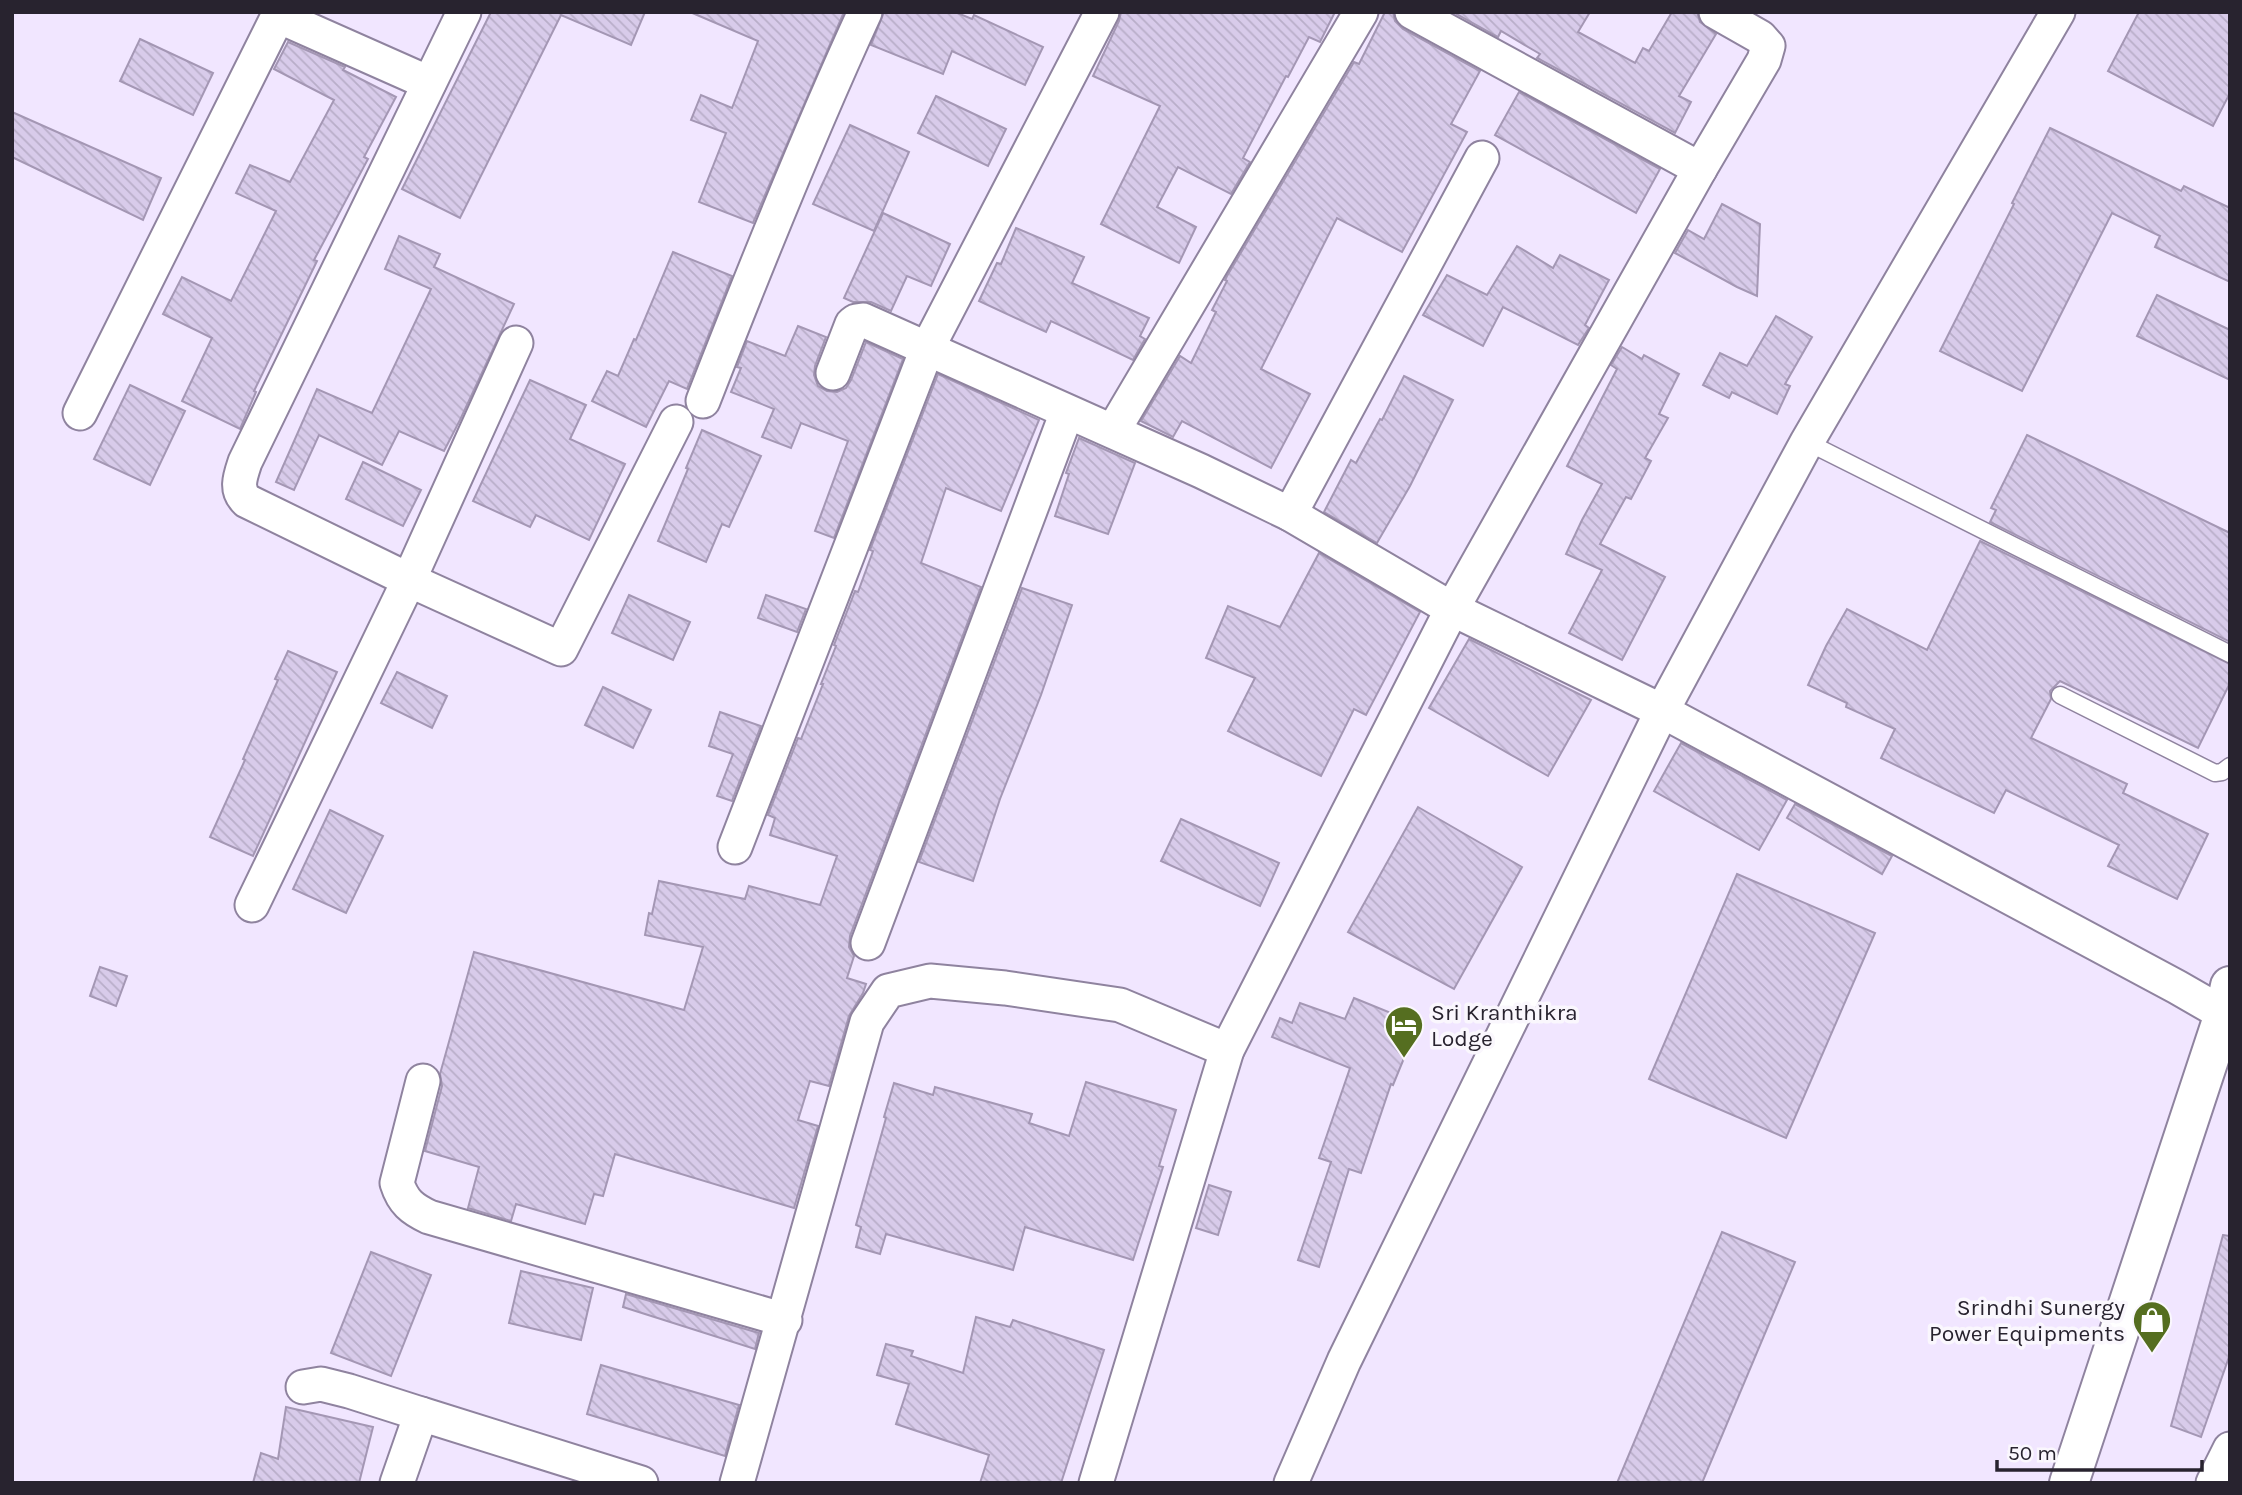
<svg xmlns="http://www.w3.org/2000/svg" width="2242" height="1495" font-family="Karla,sans-serif">
  <style>
    .building { fill: url(#building-back-hatch); stroke: #a497b4; stroke-width: 2 }
    .lines { fill: none; stroke-linecap: round; stroke-linejoin: round }
    .service-casing { stroke: #8f839f; stroke-width: 19 }
    .minor-casing { stroke: #8f839f; stroke-width: 37 }
    .tertiary-casing { stroke: #8f839f; stroke-width: 42 }
    .service { stroke: #fff; stroke-width: 16 }
    .minor { stroke: #fff; stroke-width: 33 }
    .tertiary { stroke: #fff; stroke-width: 38 }
    .labels { text-anchor: middle; dominant-baseline: central; stroke-width: 7; stroke-linejoin: round; paint-order: stroke }
    .poi-label { font-size: 23px; fill: #28232f; stroke: #faf7fd; text-anchor: start }
  </style>
  <defs>
    <pattern id="building-back-hatch" width="6" height="6" patternUnits="userSpaceOnUse" patternTransform="scale(1.75)"><rect width="6" height="6" fill="#d8cbea"/><path d="M-1 5l2 2M0 0l6 6M5-1l2 2" fill="none" stroke="#b9aec9"/></pattern>
  </defs>
  <rect width="100%" height="100%" fill="#f1e6ff"/>
  <g class="building">
    <polygon points="491,12 645,12 631,45 561,15 460,218 402,189"/>
    <polygon points="690,12 844,12 753,223 699,202 726,133 691,120 701,95 732,108 758,41"/>
    <polygon points="884,12 955,12 972,19 974,15 1043,47 1025,85 952,51 943,74 871,45"/>
    <polygon points="1121,12 1335,12 1320,42 1309,37 1288,77 1286,76 1243,158 1250,162 1231,194 1178,167 1157,207 1196,227 1179,263 1101,224 1160,106 1093,76 1119,21"/>
    <polygon points="1385,12 1393,12 1395,21 1403,29 1480,71 1451,124 1467,132 1402,252 1337,218 1261,369 1310,394 1271,468 1182,421 1173,437 1141,421 1180,356 1191,363 1216,312 1212,310 1227,281 1225,280 1227,276 1354,62 1359,64"/>
    <polygon points="1453,12 1590,12 1578,32 1635,63 1643,48 1649,51 1672,12 1697,12 1700,22 1716,34 1679,96 1691,102 1675,133 1537,58 1540,54 1501,31 1498,37"/>
    <polygon points="2139,12 2230,12 2230,93 2213,126 2108,71"/>
    <polygon points="140,39 213,73 193,115 120,81"/>
    <polygon points="288,42 345,67 343,70 396,97 364,157 368,159 314,260 317,261 254,391 256,392 240,429 182,401 212,338 163,314 182,277 231,301 276,211 236,193 250,165 290,182 334,100 274,69"/>
    <polygon points="1519,92 1660,169 1636,213 1495,135"/>
    <polygon points="936,96 1006,129 988,166 918,133"/>
    <polygon points="12,112 161,178 143,220 12,157"/>
    <polygon points="850,125 909,152 874,231 813,204"/>
    <polygon points="2050,128 2181,191 2184,186 2230,208 2230,282 2155,247 2160,236 2112,213 2022,391 1940,351 2014,204 2012,203"/>
    <polygon points="1722,204 1760,224 1757,296 1737,287 1675,253 1688,230 1704,239"/>
    <polygon points="883,213 950,244 931,286 907,276 891,311 871,302 853,302 844,298"/>
    <polygon points="1016,228 1084,257 1072,283 1149,318 1140,336 1145,339 1133,360 1051,321 1046,332 979,301 997,263 1001,264"/>
    <polygon points="399,236 440,254 434,267 514,304 460,420 444,451 399,431 382,465 319,435 294,490 276,482 317,389 372,413 431,289 385,269"/>
    <polygon points="1517,246 1553,268 1560,255 1609,280 1585,325 1589,328 1578,345 1503,307 1483,346 1423,315 1447,275 1487,295"/>
    <polygon points="673,252 732,276 687,389 669,381 646,427 592,401 607,371 618,376 634,339 636,340"/>
    <polygon points="2157,295 2230,330 2230,380 2137,336"/>
    <polygon points="1776,316 1812,337 1785,384 1790,386 1777,414 1732,392 1729,398 1703,385 1720,353 1747,366"/>
    <polygon points="798,326 826,337 815,366 814,375 818,386 827,391 837,392 846,388 851,380 866,342 903,359 834,538 815,531 848,441 801,423 791,448 762,437 774,409 731,392 741,368 737,367 747,341 785,356"/>
    <polygon points="1622,347 1642,359 1644,355 1679,374 1659,414 1668,418 1645,458 1651,461 1631,499 1626,497 1600,544 1665,577 1622,660 1569,633 1602,570 1566,554 1582,520 1602,484 1567,466 1617,369 1611,365"/>
    <polygon points="938,374 1039,420 1001,511 946,488 921,563 981,587 850,936 849,947 854,956 847,978 866,984 863,993 849,1016 829,1086 810,1081 798,1120 818,1126 794,1208 615,1154 603,1196 594,1194 585,1224 516,1204 511,1221 468,1208 479,1167 425,1151 442,1086 440,1074 474,952 684,1010 703,947 645,935 649,913 652,914 659,881 745,899 749,886 820,905 837,856 770,835 775,818 768,815 798,738 801,739 823,684 821,684 836,646 834,645 855,591 858,592 873,551 870,550"/>
    <polygon points="1404,376 1453,400 1410,486 1377,543 1324,512 1351,460 1356,463 1380,419 1382,420"/>
    <polygon points="530,380 586,405 570,439 625,464 589,540 536,515 530,527 473,501"/>
    <polygon points="130,385 185,411 150,485 94,459"/>
    <polygon points="702,430 761,456 729,527 722,524 706,562 658,541 688,469 686,468"/>
    <polygon points="2027,435 2230,533 2230,642 1990,522 1996,510 1991,508"/>
    <polygon points="1079,438 1135,463 1108,534 1055,516 1069,474 1066,473"/>
    <polygon points="363,462 421,490 403,526 346,499"/>
    <polygon points="1980,541 2230,664 2230,683 2198,748 2060,681 2050,691 2051,699 2031,738 2127,784 2123,793 2208,834 2177,899 2108,866 2119,845 2006,790 1994,813 1881,758 1895,729 1846,707 1847,703 1808,685 1826,646 1847,609 1927,650"/>
    <polygon points="1319,553 1420,612 1366,715 1354,709 1321,776 1228,731 1255,678 1206,658 1228,606 1280,627"/>
    <polygon points="1022,588 1072,605 1041,695 1000,799 973,881 919,862"/>
    <polygon points="629,595 690,622 673,660 612,633"/>
    <polygon points="766,595 806,609 797,632 758,618"/>
    <polygon points="1469,639 1591,700 1548,776 1429,708"/>
    <polygon points="288,651 337,672 253,856 210,837 245,760 243,759 278,680 275,679"/>
    <polygon points="397,672 447,696 432,728 381,703"/>
    <polygon points="603,687 651,710 633,748 585,725"/>
    <polygon points="720,712 761,726 732,801 717,796 733,754 709,746"/>
    <polygon points="1681,743 1787,800 1759,850 1654,791"/>
    <polygon points="1795,804 1892,856 1882,874 1787,818"/>
    <polygon points="1418,807 1522,867 1454,989 1348,932"/>
    <polygon points="330,810 383,836 346,913 293,889"/>
    <polygon points="1181,819 1279,863 1260,906 1161,861"/>
    <polygon points="1737,874 1875,933 1786,1138 1649,1079"/>
    <polygon points="100,967 127,976 116,1006 90,996"/>
    <polygon points="1354,998 1418,1024 1393,1085 1391,1084 1361,1173 1349,1169 1319,1267 1298,1260 1331,1162 1319,1158 1350,1068 1272,1037 1280,1018 1292,1023 1300,1003 1345,1019"/>
    <polygon points="1086,1082 1176,1110 1159,1166 1163,1167 1133,1260 1025,1227 1013,1270 886,1234 880,1254 856,1247 861,1227 856,1225 886,1118 884,1117 894,1083 933,1095 935,1087 1032,1114 1029,1123 1069,1136"/>
    <polygon points="1209,1185 1231,1192 1218,1235 1196,1228"/>
    <polygon points="1722,1232 1795,1262 1702,1483 1617,1483"/>
    <polygon points="2223,1235 2230,1236 2230,1354 2201,1437 2171,1426"/>
    <polygon points="371,1252 431,1275 391,1376 331,1353"/>
    <polygon points="521,1271 593,1288 581,1340 509,1323"/>
    <polygon points="626,1294 759,1333 755,1349 623,1307"/>
    <polygon points="976,1317 1010,1327 1013,1320 1104,1350 1061,1483 980,1483 989,1455 896,1424 909,1384 877,1375 886,1344 913,1351 911,1356 963,1373"/>
    <polygon points="601,1365 739,1405 725,1456 587,1414"/>
    <polygon points="286,1407 373,1427 359,1483 253,1483 261,1453 278,1459"/>
  </g>
  <g class="lines">
    <g class="service-casing">
      <g id="service">
        <polyline points="1807,442 2230,654"/>
        <polyline points="2060,695 2215,773 2222,772 2230,766"/>
      </g>
    </g>
    <g class="minor-casing">
      <g id="minor">
        <path d="M464 12 245 462C240 477 235 490 247 501L409 580 561 649 676 422"/>
        <polyline points="1412,12 1700,169"/>
        <polyline points="278,16 429,83"/>
        <polyline points="833,373 852,324 856,321 863,320 1201,471 1290,514 1452,609 1662,711 2177,987 2224,1014"/>
        <path d="M703 401C754 270 806 140 865 12"/>
        <polyline points="80,413 280,12"/>
        <polyline points="1113,431 1361,12"/>
        <polyline points="1290,514 1482,158"/>
        <polyline points="735,847 927,349 1102,12"/>
        <polyline points="252,905 409,580 516,343"/>
        <polyline points="868,943 1067,412"/>
        <path d="M423 1081 397 1183C403 1202 412 1209 429 1217L785 1320"/>
        <polyline points="303,1387 321,1384 349,1391 421,1414"/>
        <polyline points="397,1483 421,1414 641,1483"/>
        <polyline points="737,1483 867,1022 888,991 930,981 1005,988 1120,1005 1227,1050"/>
        <polyline points="1096,1483 1227,1050 1452,609 1700,169 1764,60 1768,46 1760,37 1716,12"/>
        <polyline points="1291,1483 1344,1361 1662,711 1807,442 2058,12"/>
        <polyline points="2213,1483 2230,1449"/>
      </g>
    </g>
    <g class="tertiary-casing">
      <polyline id="tertiary" points="2069,1483 2224,1014 2230,986"/>
    </g>
    <use href="#service" class="service"/>
    <use href="#minor" class="minor"/>
    <use href="#tertiary" class="tertiary"/>
  </g>
  <defs>
    <g id="hotel-pin" transform="scale(2.0125)"><path d="M0 17L-7.5 6A9.5 9.5 0 1 1 7.5 6Z" fill="#556e20" stroke="#faf7fd"/><path d="M-6-4.5h1.5V1H6V5H4.5V3h-9V5H-6ZM-4 0a1.8 1.8 0 1 1 3.6 0ZM.5 0V-2.5h3Q6-2.5 6 0Z" fill="#fff"/></g>
    <g id="shop-pin" transform="scale(2.0125)"><path d="M0 17L-7.5 6A9.5 9.5 0 1 1 7.5 6Z" fill="#556e20" stroke="#faf7fd"/><path d="M-5-2.5h2.3a2.7 3.5 0 0 1 5.4 0H5L5.5 6h-11ZM-1.5-2.5h3a1.5 2.3 0 0 0-3 0Z" fill="#fff"/></g>
  </defs>
  <g fill-rule="evenodd">
    <use href="#hotel-pin" x="1404" y="1025"/>
    <use href="#shop-pin" x="2152" y="1320"/>
  </g>
  <g class="labels">
    <g class="poi-label">
      <text x="1431" y="1012">Sri Kranthikra<tspan x="1431" dy="26">Lodge</tspan></text>
      <text x="2125" y="1307" text-anchor="end">Srindhi Sunergy<tspan x="2125" dy="26">Power Equipments</tspan></text>
    </g>
  </g>
  <rect width="2242" height="1495" fill="none" stroke="#28232f" stroke-width="28"/>
  <path d="M1997 1460v10h205v-10" fill="none" stroke="#28232f" stroke-width="3.5"/>
  <text x="2008" y="1460" font-size="21" fill="#28232f" stroke="#faf7fd" stroke-width="5" paint-order="stroke">50 m</text>
</svg>
